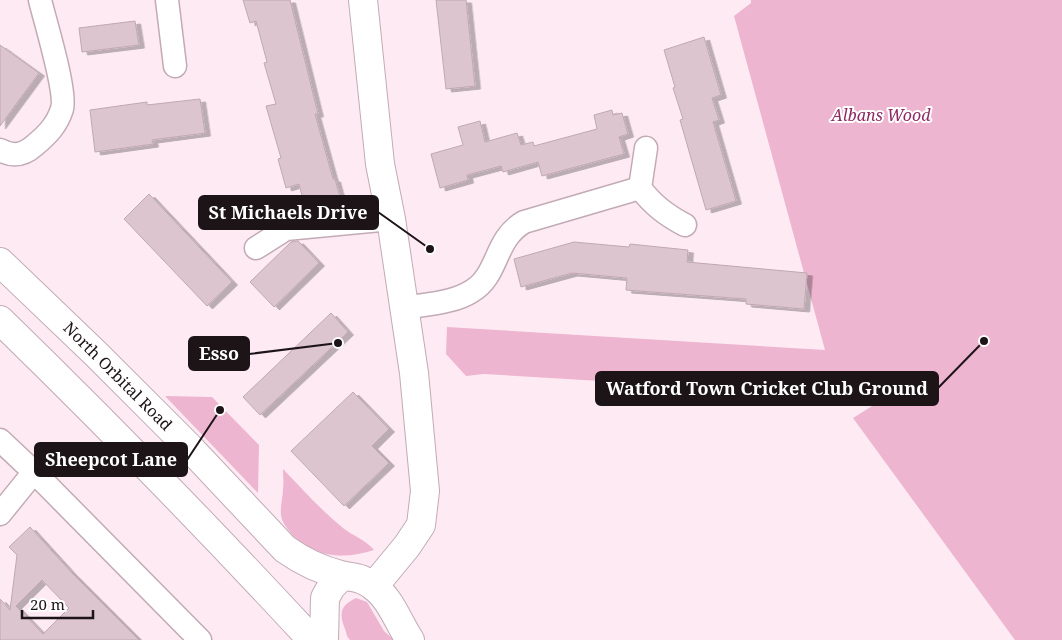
<svg xmlns="http://www.w3.org/2000/svg" width="1062" height="640" font-family="'Noto Serif',serif">
  <style>
    .green { fill: #edb5cf }
    .building { fill: #ddc5d0; stroke: #c0a8b2; fill-rule: evenodd; filter: url(#shadow) }
    .lines { fill: none; stroke-linecap: round; stroke-linejoin: round }
    .minor-casing { stroke: #c2abb5; stroke-width: 25 }
    .tertiary-casing { stroke: #c2abb5; stroke-width: 30 }
    .trunk-casing { stroke: #c2abb5; stroke-width: 30 }
    .minor { stroke: #fff; stroke-width: 22 }
    .tertiary { stroke: #fff; stroke-width: 28 }
    .trunk { stroke: #fff; stroke-width: 28 }
    .labels { text-anchor: middle; dominant-baseline: central; stroke-width: 4; stroke-linejoin: round; paint-order: stroke }
    .park-label { font-size: 16px; font-style: italic; fill: #8e2963; stroke: #fff }
    .street-label { font-size: 16px; fill: #1d1418; stroke: #fff }
    .leader { fill: none; stroke: #1d1418; stroke-width: 2 }
    .callout-dot { fill: #1d1418; stroke: #fff; stroke-width: 2 }
    .callout { fill: #1d1418; stroke: #1d1418; stroke-width: 2 }
    .callout-label { font-size: 18px; text-anchor: middle; font-weight: bold; fill: #fff }
  </style>
  <defs>
    <filter id="shadow"><feDropShadow dx="5.5" dy="3" stdDeviation="0" flood-color="#0004"/></filter>
  </defs>
  <rect width="100%" height="100%" fill="#feeaf3"/>
  <g class="green">
    <polygon points="751,0 1062,0 1062,640 1015,640 853,418 885,398 484,374 466,376 446,354 447,327 825,350 734,16 751,3"/>
    <polygon points="165,396 212,397 259,445 258,493"/>
    <path d="M283 469C302 489 321 510 343 528 353 536 366 540 374 550 345 560 311 558 290 532 286 527 282 522 281 515 280 506 283 497 283 489 284 482 283 476 283 469Z"/>
    <path d="M356 598 367 602 384 631 394 640H350C346 636 347 634 345 629 339 613 340 606 356 598Z"/>
  </g>
  <g class="building">
    <polygon points="243,0 290,0 318,114 315,114 333,179 335,179 341,201 306,211 299,184 286,188 278,159 281,158 266,106 276,104 264,63 267,62 256,21 250,23"/>
    <polygon points="436,0 466,0 475,86 446,89"/>
    <polygon points="135,21 139,45 82,52 79,28"/>
    <polygon points="704,37 721,95 712,98 719,120 713,122 736,201 706,210 680,120 683,119 673,88 675,87 664,50"/>
    <polygon points="0,45 39,73 0,126"/>
    <polygon points="200,99 205,133 152,140 153,144 95,152 90,110 147,102 147,105"/>
    <polygon points="612,110 613,115 622,113 628,134 619,137 624,154 542,176 538,162 503,172 501,166 467,175 468,180 440,188 431,154 463,145 458,127 480,121 485,142 517,133 521,145 533,142 534,146 597,129 594,115"/>
    <polygon points="149,194 232,282 207,306 124,219"/>
    <polygon points="298,241 319,263 274,307 250,282 291,242"/>
    <polygon points="574,242 629,247 630,244 688,250 687,262 807,273 804,309 746,304 746,299 626,290 627,278 572,273 521,287 514,259"/>
    <polygon points="331,313 348,332 260,415 243,397"/>
    <polygon points="353,392 389,429 372,446 389,463 344,506 291,451"/>
    <path d="M30 527 71 572 139 640H0V599L10 610 17 555 9 547ZM42 580 69 608 43 634 16 606Z"/>
  </g>
  <g class="lines">
    <g class="minor-casing">
      <g id="minor">
        <polyline points="167,0 175,66"/>
        <path d="M646 148 640 188C653 205 666 215 685 225"/>
        <path d="M0 150C13 157 24 155 35 145 47 135 57 125 62 109 67 92 45 21 40 0"/>
        <polyline points="256,248 286,229 391,219"/>
        <path d="M405 308C426 304 454 303 472 291 499 275 494 239 524 222L640 188"/>
        <polyline points="0,440 34,472 200,640"/>
        <polyline points="0,514 34,472"/>
      </g>
    </g>
    <g class="tertiary-casing">
      <polyline id="tertiary" points="363,0 380,164 391,219 414,373 425,491 421,525 407,546 374,586"/>
    </g>
    <g class="trunk-casing">
      <g id="trunk">
        <path d="M0 262 96 354 189 447 285 549C302 561 320 570 341 575 353 578 362 577 373 586 391 599 398 622 410 640"/>
        <path d="M0 320C107 424 211 531 312 640"/>
        <polyline points="324,640 325,598 331,587 342,576"/>
      </g>
    </g>
    <use href="#minor" class="minor"/>
    <use href="#tertiary" class="tertiary"/>
    <use href="#trunk" class="trunk"/>
  </g>
  <g class="labels">
    <g class="park-label">
      <text x="881" y="115">Albans Wood</text>
    </g>
    <g class="street-label">
      <text transform="translate(118 376) rotate(45)">North Orbital Road</text>
    </g>
  </g>
  <path class="leader" d="M430 249L378 212M338 343L249 354M984 341L938 388M220 410L187 460"/>
  <g class="callout-dot">
    <circle cx="430" cy="249" r="5"/>
    <circle cx="338" cy="343" r="5"/>
    <circle cx="984" cy="341" r="5"/>
    <circle cx="220" cy="410" r="5"/>
  </g>
  <g class="callout">
    <rect x="199" y="196" width="179" height="33" rx="5"/>
    <rect x="189" y="337" width="60" height="33" rx="5"/>
    <rect x="596" y="372" width="342" height="33" rx="5"/>
    <rect x="35" y="443" width="152" height="33" rx="5"/>
  </g>
  <g class="callout-label">
    <text x="288" y="219">St Michaels Drive</text>
    <text x="219" y="360">Esso</text>
    <text x="767" y="395">Watford Town Cricket Club Ground</text>
    <text x="111" y="466">Sheepcot Lane</text>
  </g>
  <path d="M22 610v8h71v-8" fill="none" stroke="#1d1418" stroke-width="2.5"/>
  <text x="30" y="610" font-size="15" fill="#1d1418" stroke="#ffffff" stroke-width="4" paint-order="stroke">20 m</text>
</svg>
